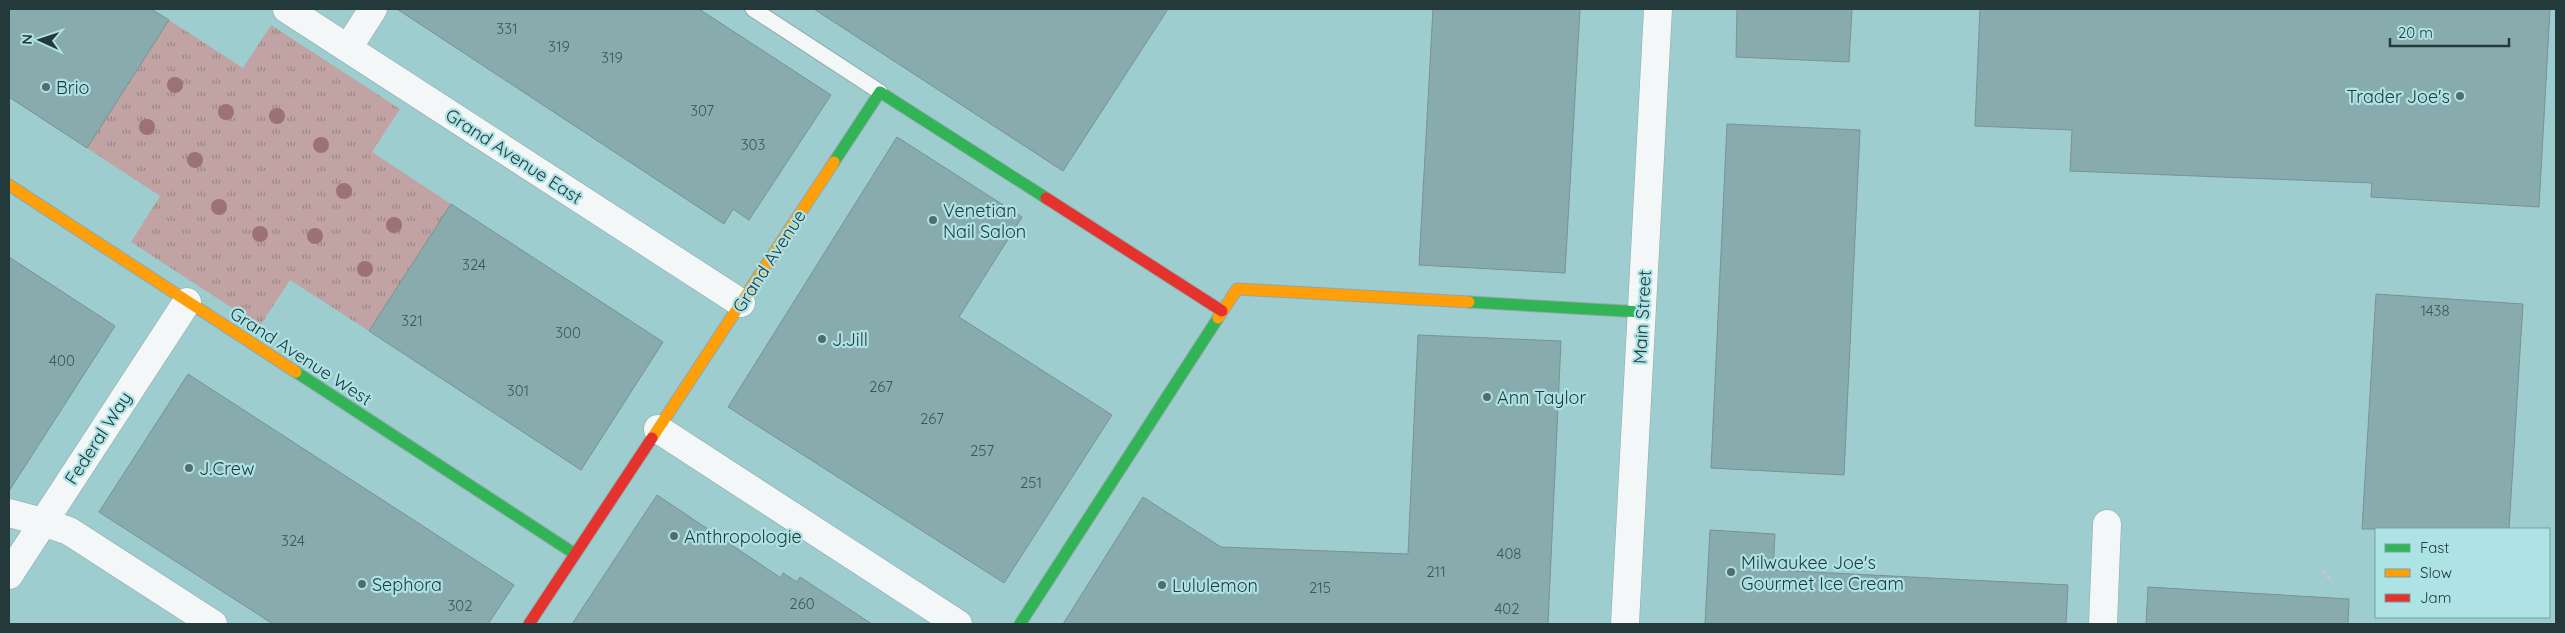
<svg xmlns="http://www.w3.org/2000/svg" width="2565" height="633" font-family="Quicksand,sans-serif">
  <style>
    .built { fill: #9dcdcf; fill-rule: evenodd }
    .park { fill: url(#park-tufts) }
    .building { fill: #88acae; stroke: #7a9192 }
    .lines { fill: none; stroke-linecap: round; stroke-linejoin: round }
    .lane-casing { stroke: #91a7a8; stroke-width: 17 }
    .street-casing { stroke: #91a7a8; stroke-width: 29 }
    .fast-casing { stroke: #91a7a8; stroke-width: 13 }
    .slow-casing { stroke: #91a7a8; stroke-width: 13 }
    .jam-casing { stroke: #91a7a8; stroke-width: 13 }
    .path { stroke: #c1c9c9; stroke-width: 3; stroke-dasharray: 5 2.5; stroke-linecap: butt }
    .lane { stroke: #f3f7f7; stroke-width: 15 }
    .street { stroke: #f3f7f7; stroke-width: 28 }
    .fast { stroke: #30b455; stroke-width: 11 }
    .slow { stroke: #ff9f0a; stroke-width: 11 }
    .jam { stroke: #e5322d; stroke-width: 11 }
    .tree { fill: #9c7177 }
    .poi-dot { fill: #546c6d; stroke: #aee3e6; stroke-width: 2 }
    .labels { text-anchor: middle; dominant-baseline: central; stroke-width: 4.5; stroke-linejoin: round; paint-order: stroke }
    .number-label { font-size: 15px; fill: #3d5657 }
    .poi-label { font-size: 18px; fill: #24393a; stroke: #aee3e6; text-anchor: start }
    .street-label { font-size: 18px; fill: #24393a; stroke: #aee3e6 }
  </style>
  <defs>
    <pattern id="park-tufts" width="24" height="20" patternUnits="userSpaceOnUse" patternTransform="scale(1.25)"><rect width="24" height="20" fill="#c1a3a3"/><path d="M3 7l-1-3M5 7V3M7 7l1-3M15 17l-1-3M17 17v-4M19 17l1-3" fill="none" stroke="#9d8686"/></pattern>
  </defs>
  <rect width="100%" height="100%" fill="#aecbcc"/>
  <path class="built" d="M9 9H2556V624H9ZM2376 529H2549V617H2376Z"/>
  <polygon class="park" points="169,20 243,68 271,25 400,109 372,152 451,204 369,331 290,280 260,326 131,242 160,196 87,148"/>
  <g class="building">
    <polygon points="9,9 151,9 169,20 87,148 9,97"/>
    <polygon points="397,9 699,9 831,95 749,220 733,209 724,224"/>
    <polygon points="814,9 1168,9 1063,171"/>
    <polygon points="1433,9 1580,9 1565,273 1419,265"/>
    <polygon points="1737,9 1852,9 1849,62 1736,57"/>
    <polygon points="1980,9 2550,9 2539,207 2371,197 2372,183 2070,171 2072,130 1975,126"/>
    <polygon points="1727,124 1860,130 1844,475 1711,468"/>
    <polygon points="897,137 1022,217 959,317 1112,415 1004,583 728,407"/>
    <polygon points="451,204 663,342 581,470 369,331"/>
    <polygon points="9,257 115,326 9,491"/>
    <polygon points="2376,294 2523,304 2509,529 2362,529"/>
    <polygon points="1418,335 1561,341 1548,624 1063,624 1143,497 1221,547 1408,554"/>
    <polygon points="188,374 514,585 488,624 273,624 99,512"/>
    <polygon points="657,495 781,578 783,573 797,582 800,577 872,624 572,624"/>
    <polygon points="1710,530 1775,534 1773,570 2068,585 2066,624 1705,624"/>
    <polygon points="2148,587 2349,599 2348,624 2146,624"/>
  </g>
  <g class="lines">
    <g class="lane-casing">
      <polyline id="lane" points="753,9 880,92"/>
    </g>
    <g class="street-casing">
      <g id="street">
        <polyline points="287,9 741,303"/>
        <polyline points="348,48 373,9"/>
        <polyline points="658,429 958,624"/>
        <polyline points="9,513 43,522 69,531 213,624"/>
        <polyline points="9,575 187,302"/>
        <polyline points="1625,624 1658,9"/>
        <polyline points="2103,624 2107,524"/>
      </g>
    </g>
    <g class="fast-casing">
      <g id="fast">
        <polyline points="834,162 880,92 1046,198"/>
        <polyline points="1469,302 1642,312"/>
        <polyline points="296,372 575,554"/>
        <polyline points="1020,624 1218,318"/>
      </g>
    </g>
    <g class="slow-casing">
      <g id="slow">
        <polyline points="9,185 296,372"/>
        <polyline points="1218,318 1237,289 1469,302"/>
        <polyline points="652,438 834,162"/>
      </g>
    </g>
    <g class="jam-casing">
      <g id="jam">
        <polyline points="1046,198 1222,311"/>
        <polyline points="529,624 652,438"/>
      </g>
    </g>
    <polyline class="path" points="2322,570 2333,582"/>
    <use href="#lane" class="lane"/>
    <use href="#street" class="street"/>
    <use href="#fast" class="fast"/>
    <use href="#slow" class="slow"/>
    <use href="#jam" class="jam"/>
  </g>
  <g class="tree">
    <circle cx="175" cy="85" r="8"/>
    <circle cx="226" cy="112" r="8"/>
    <circle cx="277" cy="116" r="8"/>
    <circle cx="147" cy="127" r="8"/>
    <circle cx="321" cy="145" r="8"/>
    <circle cx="195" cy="160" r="8"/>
    <circle cx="344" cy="191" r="8"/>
    <circle cx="219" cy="207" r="8"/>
    <circle cx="394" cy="225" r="8"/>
    <circle cx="260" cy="234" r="8"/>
    <circle cx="315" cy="236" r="8"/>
    <circle cx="365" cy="269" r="8"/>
  </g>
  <g class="poi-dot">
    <circle cx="46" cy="87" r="5"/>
    <circle cx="2460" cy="96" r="5"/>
    <circle cx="933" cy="220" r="5"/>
    <circle cx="822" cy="339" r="5"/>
    <circle cx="1487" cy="397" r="5"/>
    <circle cx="189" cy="468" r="5"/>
    <circle cx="674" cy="536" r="5"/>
    <circle cx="1731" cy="572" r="5"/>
    <circle cx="362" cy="584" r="5"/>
    <circle cx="1162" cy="585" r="5"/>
  </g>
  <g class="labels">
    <g class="number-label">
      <text x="507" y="28">331</text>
      <text x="559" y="46">319</text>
      <text x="612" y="57">319</text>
      <text x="702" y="110">307</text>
      <text x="753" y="144">303</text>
      <text x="474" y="264">324</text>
      <text x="2435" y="310">1438</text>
      <text x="412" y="320">321</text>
      <text x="568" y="332">300</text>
      <text x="62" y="360">400</text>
      <text x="881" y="386">267</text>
      <text x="518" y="390">301</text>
      <text x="932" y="418">267</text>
      <text x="982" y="450">257</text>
      <text x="1031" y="482">251</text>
      <text x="293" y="540">324</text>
      <text x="1509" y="553">408</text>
      <text x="1436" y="571">211</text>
      <text x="1320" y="587">215</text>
      <text x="802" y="603">260</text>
      <text x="460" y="605">302</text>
      <text x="1507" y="608">402</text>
    </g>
    <g class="poi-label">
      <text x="56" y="87">Brio</text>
      <text x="2450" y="96" text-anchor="end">Trader Joe's</text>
      <text x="943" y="210">Venetian<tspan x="943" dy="21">Nail Salon</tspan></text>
      <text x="832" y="339">J.Jill</text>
      <text x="1497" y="397">Ann Taylor</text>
      <text x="199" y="468">J.Crew</text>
      <text x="684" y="536">Anthropologie</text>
      <text x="1741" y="562">Milwaukee Joe's<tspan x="1741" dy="21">Gourmet Ice Cream</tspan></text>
      <text x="372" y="584">Sephora</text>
      <text x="1172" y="585">Lululemon</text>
    </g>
    <g class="street-label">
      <text transform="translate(514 156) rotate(33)">Grand Avenue East</text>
      <text transform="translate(769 261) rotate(-57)">Grand Avenue</text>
      <text transform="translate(1642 317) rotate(-87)">Main Street</text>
      <text transform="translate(301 356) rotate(33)">Grand Avenue West</text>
      <text transform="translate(98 438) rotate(-57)">Federal Way</text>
    </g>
  </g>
  <rect width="2565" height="633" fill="none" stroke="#24393a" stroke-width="20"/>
  <rect x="2375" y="528" width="175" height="90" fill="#aee3e6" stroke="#779fa1"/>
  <rect x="2385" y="544" width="25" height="8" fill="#30b455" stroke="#779fa1"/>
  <text x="2420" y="553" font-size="15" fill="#24393a">Fast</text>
  <rect x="2385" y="569" width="25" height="8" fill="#ff9f0a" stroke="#779fa1"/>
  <text x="2420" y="578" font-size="15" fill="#24393a">Slow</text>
  <rect x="2385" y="594" width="25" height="8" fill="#e5322d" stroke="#779fa1"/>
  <text x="2420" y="603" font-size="15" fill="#24393a">Jam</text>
  <g transform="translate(40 40) rotate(273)" stroke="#aee3e6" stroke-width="4" paint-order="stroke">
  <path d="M0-4L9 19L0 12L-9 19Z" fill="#24393a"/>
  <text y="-8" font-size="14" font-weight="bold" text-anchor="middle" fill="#24393a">N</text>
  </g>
  <path d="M2390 38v8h119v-8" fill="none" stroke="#24393a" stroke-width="2.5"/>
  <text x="2398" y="38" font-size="15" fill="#24393a" stroke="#aee3e6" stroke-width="4" paint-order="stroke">20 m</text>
</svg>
